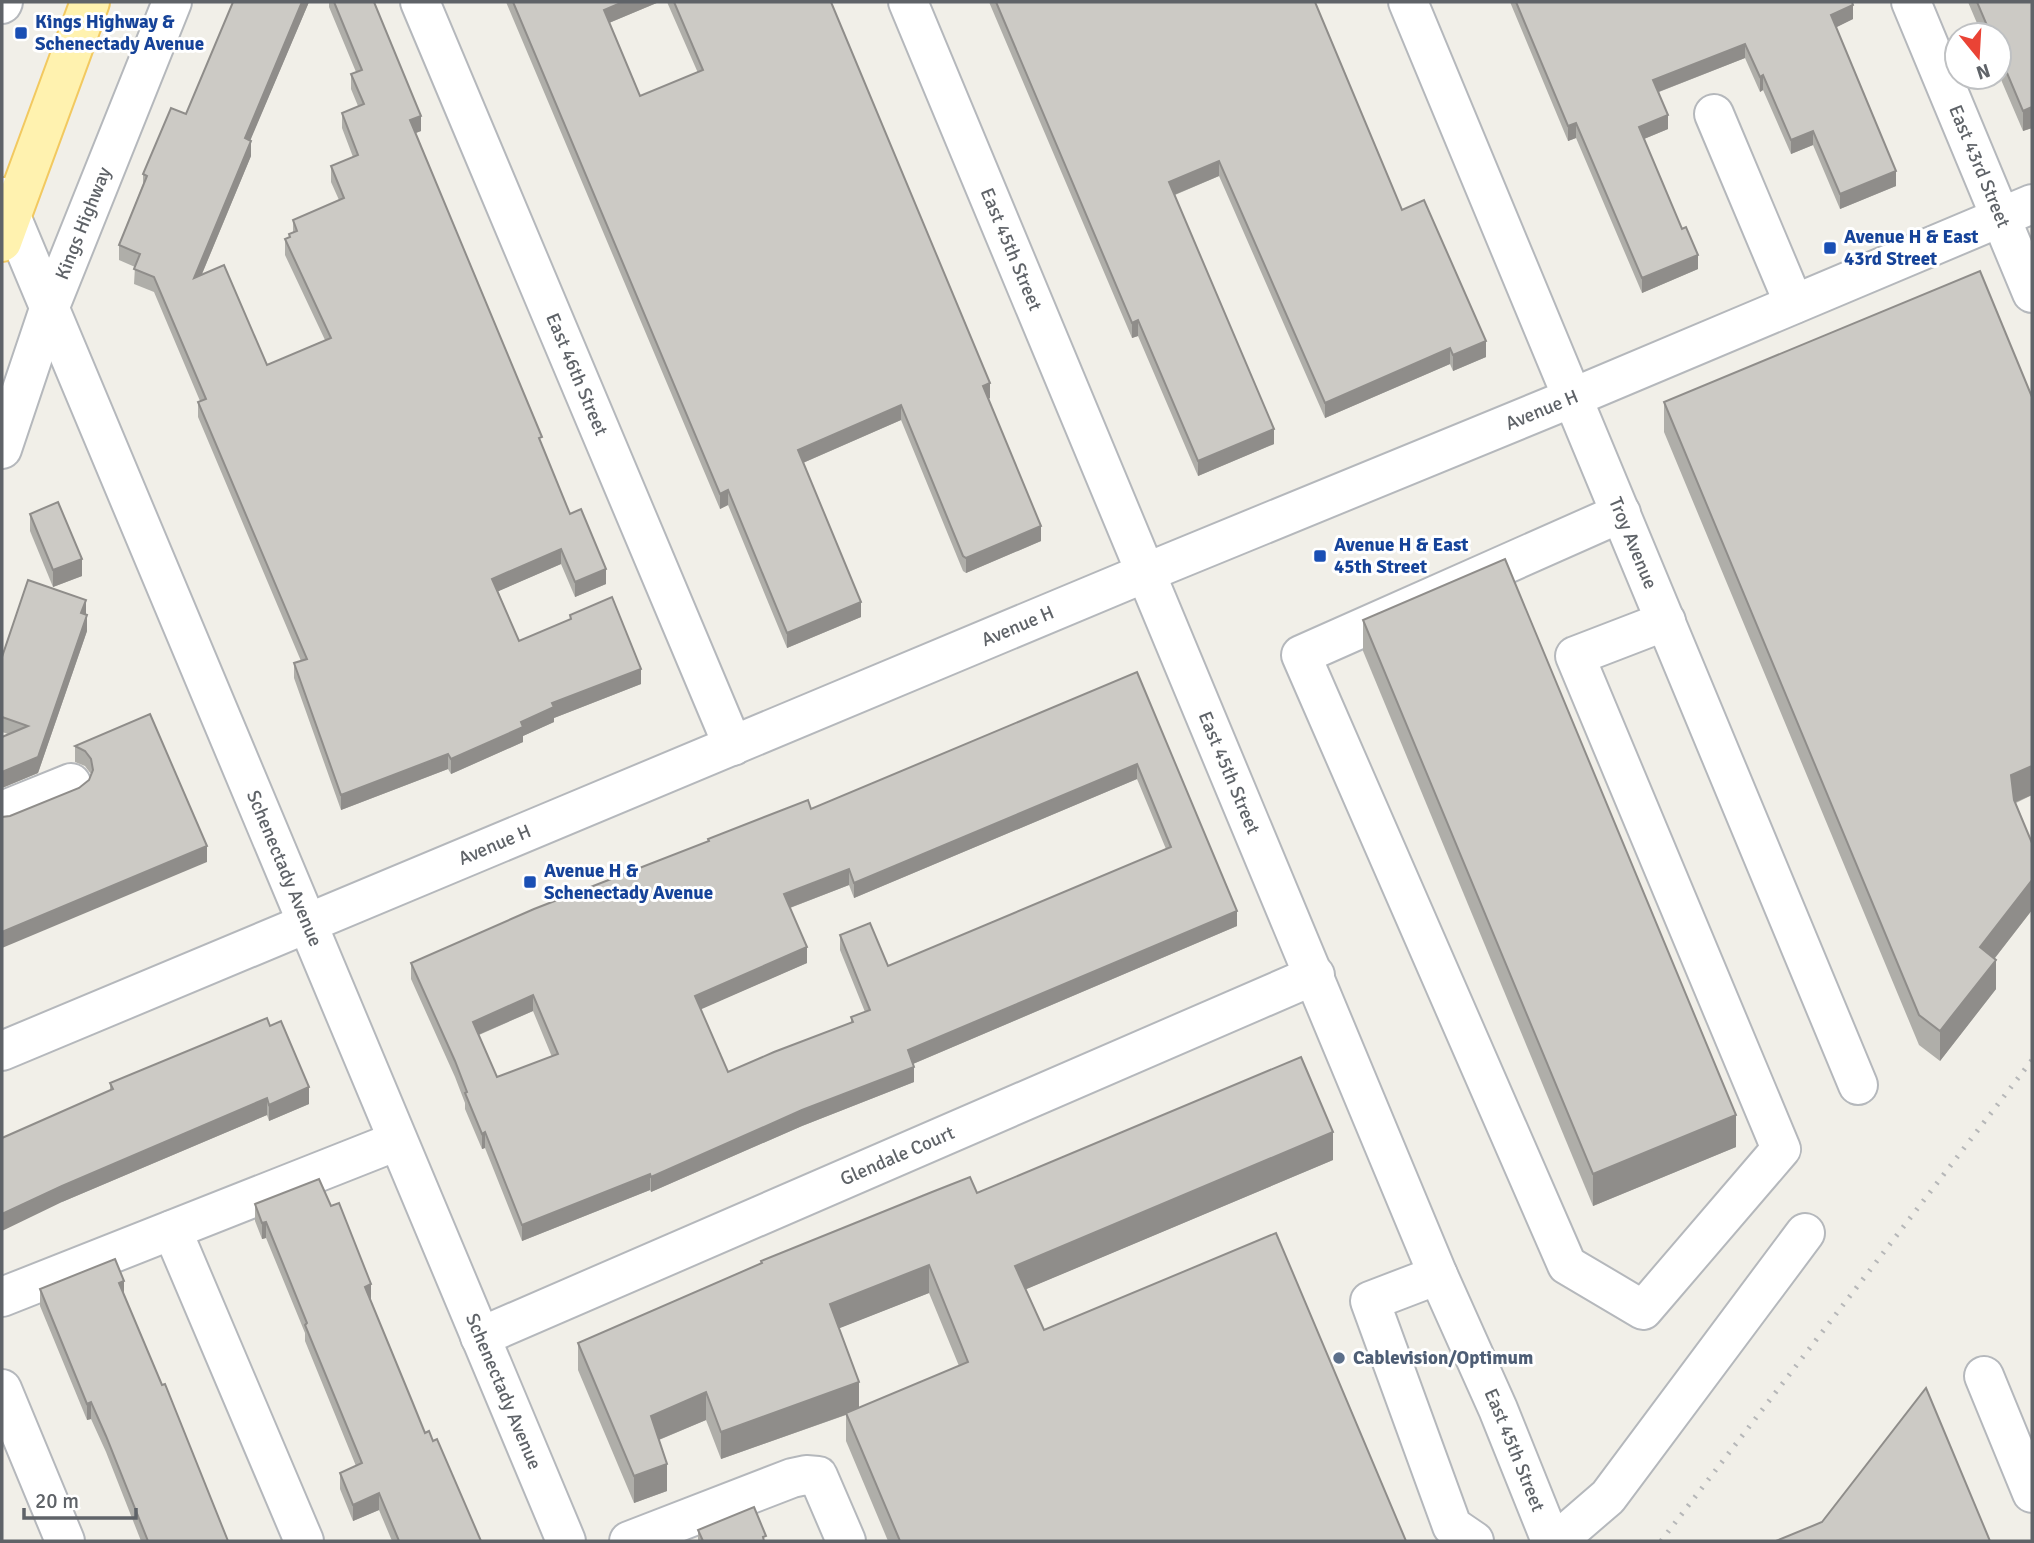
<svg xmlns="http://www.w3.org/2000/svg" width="2034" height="1543" font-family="Signika,sans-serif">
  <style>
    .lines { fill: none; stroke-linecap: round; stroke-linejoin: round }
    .minor-casing { stroke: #b5b8bc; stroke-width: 42 }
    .major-casing { stroke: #f2c960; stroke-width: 42 }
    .minor { stroke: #fff; stroke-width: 38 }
    .major { stroke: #fff2af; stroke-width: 38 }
    .rail { stroke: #b6b7b8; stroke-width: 5; stroke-dasharray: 2 9; stroke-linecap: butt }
    .wall { fill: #afaea9; fill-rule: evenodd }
    .shaded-wall { fill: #8f8d8a }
    .building { fill: #cccac5; stroke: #8f8d8a; stroke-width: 2; fill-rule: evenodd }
    .transit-dot { fill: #1a4fb4; stroke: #fff; stroke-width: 2.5 }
    .service-dot { fill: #5c6f8a; stroke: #fff; stroke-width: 2.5 }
    .labels { text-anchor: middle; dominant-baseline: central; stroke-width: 6; stroke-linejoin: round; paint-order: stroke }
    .transit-label { font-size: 19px; font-weight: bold; fill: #164399; stroke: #fff; text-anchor: start }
    .street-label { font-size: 19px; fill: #5f6368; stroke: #fff }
    .service-label { font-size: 19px; font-weight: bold; fill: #4e5e75; stroke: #fff; text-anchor: start }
  </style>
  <rect width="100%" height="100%" fill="#f1efe8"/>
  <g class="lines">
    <g class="minor-casing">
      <g id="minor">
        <path id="s1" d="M420 2 733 746"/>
        <path id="s2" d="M908 2 1438 1275 1498 1409 1551 1541"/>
        <path id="s3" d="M1408 2 1858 1085"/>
        <path id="s4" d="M1911 2 2032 293"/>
        <polyline points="2,4 3,2"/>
        <polyline points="1714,114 1794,304"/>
        <path id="s5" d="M3 197 566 1541"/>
        <path id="s6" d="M2 449 49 309 172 2"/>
        <polyline points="1621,513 1301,655 1567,1265 1643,1310 1781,1149 1575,656 1666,621"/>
        <polyline points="2,811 71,783"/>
        <path id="s7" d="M2 1051 1145 573 1574 397 2032 204"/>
        <polyline points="172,1230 304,1541"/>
        <polyline points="1438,1275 1370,1301 1452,1526 1474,1541"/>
        <polyline points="2,1297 397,1141"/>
        <path id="s8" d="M480 1337 1315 975"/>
        <polyline points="1984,1376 2032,1493"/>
        <polyline points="2,1389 65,1541"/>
        <polyline points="629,1541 792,1478 806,1475 818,1476 846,1541"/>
        <polyline points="1557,1541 1608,1497 1805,1233"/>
      </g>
    </g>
    <g class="major-casing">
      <polyline id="major" points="2,242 90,2"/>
    </g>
    <use href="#minor" class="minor"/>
    <use href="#major" class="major"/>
    <polyline class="rail" points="1661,1541 2032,1060"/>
  </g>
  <g class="wall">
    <polygon points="233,2 309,2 250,140 251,156 202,274 267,365 325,340 285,255 285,239 289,238 289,234 293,233 293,220 339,200 331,182 331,166 353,157 342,128 342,113 358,106 351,89 351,74 356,72 329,7 329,2 374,2 421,131 416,133 570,514 606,584 575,597 561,564 498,591 519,641 570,619 570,615 641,684 554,718 554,722 523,736 523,742 451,774 448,769 341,810 294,678 294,663 301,661 198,417 198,402 200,401 154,292 134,284 135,267 119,260 119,245 143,184 143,174 186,114"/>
    <polygon points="506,2 659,2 609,23 640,96 698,73 667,2 831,2 990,398 988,399 1041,541 966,573 963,571 901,420 803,463 861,617 787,648 728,505 720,509"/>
    <polygon points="989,2 1315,2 1402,210 1486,357 1453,371 1450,364 1325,418 1219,176 1175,195 1274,444 1198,476 1138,336 1132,338"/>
    <polygon points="1510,2 1852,2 1853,19 1836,27 1896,186 1840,209 1813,145 1791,154 1763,90 1760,92 1745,58 1659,92 1668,129 1644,139 1698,269 1642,293 1576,138 1568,141"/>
    <polygon points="1968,2 2032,2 2032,128 2023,131 1999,75 1999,35 1982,35"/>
    <polygon points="2032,397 2032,795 2016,803 2032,843 2032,910 1995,958 1996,989 1940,1061 1919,1045 1664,432 1664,402"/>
    <polygon points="30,514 82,576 53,587 30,531"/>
    <polygon points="86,615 87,631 38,773 2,788 2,737 8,734 2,732 2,657"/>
    <polygon points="1363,620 1736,1147 1593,1206 1363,651"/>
    <path d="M1137 672 1237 926 913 1064 914 1082 802 1126 651 1192 650 1190 522 1241 485 1148 482 1149 465 1109V1103L455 1077 411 979V963L708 842V839L811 809ZM1137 779 1166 849 888 966 840 935V950L865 1012 851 1017V1023L728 1072 700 1009 807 963 790 908 849 885 854 898ZM533 1011 552 1057 497 1077 479 1035Z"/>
    <polygon points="150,714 207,862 10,816 79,788 89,780 91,774 85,766 75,762 75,746"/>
    <polygon points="110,1083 309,1104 269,1121 267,1115 62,1202 110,1091"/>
    <path d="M1333 1160 1026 1289 1044 1330 1406 1541H888L846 1441V1415L721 1459 706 1420 659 1440 667 1491 634 1503 578 1370V1343L761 1263V1261L977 1193ZM929 1293 959 1366 859 1408 839 1328Z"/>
    <polygon points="255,1204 371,1300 371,1301 425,1433 433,1441 481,1541 392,1541 379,1510 353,1521 340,1489 340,1473 356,1466 305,1341 305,1333 266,1238 262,1239 255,1221"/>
    <polygon points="40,1289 124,1294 228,1541 141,1541 106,1452 91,1419 87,1420 40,1306"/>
    <polygon points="698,1530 766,1541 698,1541"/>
  </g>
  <g class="shaded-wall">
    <polygon points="302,2 309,2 245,153 245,138"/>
    <polygon points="623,2 659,2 604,25 604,10"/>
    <polygon points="1853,5 1853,19 1831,30 1831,15"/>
    <polygon points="1745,44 1745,58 1653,94 1653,80"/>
    <polygon points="1763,75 1763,90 1760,92 1760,77"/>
    <polygon points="2032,107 2032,128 2023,131 2023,111"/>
    <polygon points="1668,115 1668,129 1639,141 1639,127"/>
    <polygon points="421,116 421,131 410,135 410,120"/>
    <polygon points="1576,123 1576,138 1568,141 1568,126"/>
    <polygon points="1813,131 1813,145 1791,154 1791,140"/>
    <polygon points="251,141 251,156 194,293 194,278"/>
    <polygon points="1219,161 1219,176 1169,197 1169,182"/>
    <polygon points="1896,171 1896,186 1840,209 1840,194"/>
    <polygon points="1698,255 1698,269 1642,293 1642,278"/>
    <polygon points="1138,320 1138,336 1132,338 1132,323"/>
    <polygon points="1486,341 1486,357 1453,371 1453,355"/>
    <polygon points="1450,348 1450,364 1325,418 1325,403"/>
    <polygon points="990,383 990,398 983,401 983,386"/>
    <polygon points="901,405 901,420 798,465 798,450"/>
    <polygon points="1274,429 1274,444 1198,476 1198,461"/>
    <polygon points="728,490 728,505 720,509 720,494"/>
    <polygon points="1041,526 1041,541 966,573 966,558"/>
    <polygon points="561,549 561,564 492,594 492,579"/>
    <polygon points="82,559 82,576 53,587 53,570"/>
    <polygon points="606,569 606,584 575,597 575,582"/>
    <polygon points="86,600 86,616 81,613"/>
    <polygon points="861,602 861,617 787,648 787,633"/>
    <polygon points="87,615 87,631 38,773 2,788 2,772"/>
    <polygon points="641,669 641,684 554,718 554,722 523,736 523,742 451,774 451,759 521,722 552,703"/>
    <polygon points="448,754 448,769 341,810 341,795"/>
    <polygon points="1137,764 1137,779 854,898 854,883"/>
    <polygon points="2032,766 2032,795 2011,804 2011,775"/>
    <polygon points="207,846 207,862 2,948 2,932"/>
    <polygon points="849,869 849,885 784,910 784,894"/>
    <polygon points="2032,880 2032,910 1980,977 1980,947"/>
    <polygon points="1237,911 1237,926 908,1066 908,1050"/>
    <polygon points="807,947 807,963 695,1012 695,996"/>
    <polygon points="1996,960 1996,989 1940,1061 1940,1031"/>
    <polygon points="533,995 533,1011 473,1037 473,1022"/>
    <polygon points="914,1067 914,1082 802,1126 651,1192 651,1177 802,1110"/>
    <polygon points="309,1087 309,1104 269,1121 269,1105"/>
    <polygon points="267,1098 267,1115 62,1202 2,1231 2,1214 62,1186"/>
    <polygon points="1736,1115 1736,1147 1593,1206 1593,1174"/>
    <polygon points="485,1132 485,1148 482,1149 482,1134"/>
    <polygon points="1333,1132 1333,1160 1015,1294 1015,1266"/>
    <polygon points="650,1174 650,1190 522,1241 522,1225"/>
    <polygon points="266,1222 266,1238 262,1239 262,1223"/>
    <polygon points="929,1265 929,1293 830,1332 830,1304"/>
    <polygon points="124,1281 124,1298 119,1283"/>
    <polygon points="371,1284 371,1300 365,1303 365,1287"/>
    <polygon points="859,1382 859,1410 721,1459 721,1432"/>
    <polygon points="706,1392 706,1420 651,1443 651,1416"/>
    <polygon points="91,1402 91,1419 87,1420 87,1404"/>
    <polygon points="667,1464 667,1491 634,1503 634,1476"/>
    <polygon points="379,1493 379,1510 353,1521 353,1505"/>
  </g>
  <g class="building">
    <polygon points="233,2 302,2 245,138 251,141 194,278 224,265 267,365 331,338 285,239 290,237 289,234 297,231 293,220 344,198 331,166 358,155 342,113 364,104 351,74 362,70 334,2 374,2 421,116 410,120 542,437 539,438 570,514 581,509 606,569 575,582 561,549 492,579 519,641 571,619 570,615 612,597 641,669 552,703 554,707 521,722 523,727 451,759 448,754 341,795 294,663 307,659 198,402 206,399 154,277 134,269 140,254 119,245 147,176 143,174 171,108 186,114"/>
    <polygon points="513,2 623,2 604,10 640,96 703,70 674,2 831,2 990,383 983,386 1041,526 966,558 963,556 901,405 798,450 861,602 787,633 728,490 720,494"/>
    <polygon points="996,2 1315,2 1402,210 1424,200 1486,341 1453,355 1450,348 1325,403 1219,161 1169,182 1274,429 1198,461 1138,320 1132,323"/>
    <polygon points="1516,2 1852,2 1853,5 1831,15 1896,171 1840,194 1813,131 1791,140 1763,75 1760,77 1745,44 1653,80 1668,115 1639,127 1682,229 1686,227 1698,255 1642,278 1576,123 1568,126"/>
    <polygon points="1977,2 2032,2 2032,107 2023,111 1999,54 1999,35 1991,35"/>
    <polygon points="1980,271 2032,397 2032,766 2011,775 2014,800 2032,843 2032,880 1980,947 1996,960 1940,1031 1919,1015 1664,402"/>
    <polygon points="58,502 82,559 53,570 30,514"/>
    <polygon points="1505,559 1736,1115 1593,1174 1363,620"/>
    <polygon points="28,580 86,600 81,613 87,615 38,757 2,772 2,737 28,726 2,717 2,657"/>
    <path d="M1137 672 1237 911 908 1050 914 1067 802 1110 651 1177 650 1174 522 1225 485 1132 482 1134 465 1093 467 1092 455 1061 411 963 534 909 709 841 708 839 808 800 811 809ZM1137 764 1171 847 888 966 870 923 840 935 870 1010 851 1017 853 1022 774 1052 728 1072 695 996 807 947 784 894 849 869 854 883ZM533 995 558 1054 497 1077 473 1022Z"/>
    <polygon points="150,714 207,846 2,932 2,817 10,816 79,788 89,780 93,770 91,759 85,751 75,746"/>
    <polygon points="267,1018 270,1026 281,1021 309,1087 269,1105 267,1098 62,1186 2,1214 2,1138 113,1089 110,1083"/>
    <polygon points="1301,1057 1333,1132 1015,1266 1044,1330 1276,1233 1406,1541 900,1541 846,1413 968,1362 929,1265 830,1304 859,1382 721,1432 706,1392 651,1416 667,1464 634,1476 578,1343 762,1263 761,1261 932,1192 970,1177 977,1193"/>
    <polygon points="319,1179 331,1206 339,1203 371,1284 365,1287 412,1401 425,1433 429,1431 433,1441 437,1439 481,1541 399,1541 379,1493 353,1505 340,1473 362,1463 305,1325 307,1323 266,1222 262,1223 255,1204"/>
    <polygon points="115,1259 124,1281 119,1283 162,1385 165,1384 228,1541 148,1541 106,1436 91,1402 87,1404 40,1289"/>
    <polygon points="1926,1388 1990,1541 1776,1541 1822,1522"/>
    <polygon points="754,1507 766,1536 763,1537 764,1541 703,1541 698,1530"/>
  </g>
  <g class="transit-dot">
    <rect x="14" y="26" width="14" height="14" rx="3.5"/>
    <rect x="1823" y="241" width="14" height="14" rx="3.5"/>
    <rect x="1313" y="549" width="14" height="14" rx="3.5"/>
    <rect x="523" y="875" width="14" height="14" rx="3.5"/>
  </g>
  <circle class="service-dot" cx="1339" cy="1358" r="7"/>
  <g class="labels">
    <g class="transit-label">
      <text x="35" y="22">Kings Highway &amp;<tspan x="35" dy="22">Schenectady Avenue</tspan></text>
      <text x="1844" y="237">Avenue H &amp; East<tspan x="1844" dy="22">43rd Street</tspan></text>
      <text x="1334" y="545">Avenue H &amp; East<tspan x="1334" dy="22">45th Street</tspan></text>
      <text x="544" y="871">Avenue H &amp;<tspan x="544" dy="22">Schenectady Avenue</tspan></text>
    </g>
    <g class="street-label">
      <text stroke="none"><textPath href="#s4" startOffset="178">East 43rd Street</textPath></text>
      <text stroke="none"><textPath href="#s6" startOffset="240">Kings Highway</textPath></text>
      <text stroke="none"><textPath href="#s2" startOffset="268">East 45th Street</textPath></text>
      <text stroke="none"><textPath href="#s1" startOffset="404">East 46th Street</textPath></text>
      <text stroke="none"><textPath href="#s7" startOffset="1668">Avenue H</textPath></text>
      <text stroke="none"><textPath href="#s3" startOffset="586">Troy Avenue</textPath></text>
      <text stroke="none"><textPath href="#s7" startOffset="1101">Avenue H</textPath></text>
      <text stroke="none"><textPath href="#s2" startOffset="835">East 45th Street</textPath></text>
      <text stroke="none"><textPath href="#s7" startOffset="534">Avenue H</textPath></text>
      <text stroke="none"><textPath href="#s5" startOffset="728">Schenectady Avenue</textPath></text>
      <text stroke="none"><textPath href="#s8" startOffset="455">Glendale Court</textPath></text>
      <text stroke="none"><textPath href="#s5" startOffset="1295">Schenectady Avenue</textPath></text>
      <text stroke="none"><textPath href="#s2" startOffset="1570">East 45th Street</textPath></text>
    </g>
    <g class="service-label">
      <text x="1353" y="1358">Cablevision/Optimum</text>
    </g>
  </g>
  <rect width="2034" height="1543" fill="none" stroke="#5f6368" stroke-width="7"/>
  <g transform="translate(1978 56) rotate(162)"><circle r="33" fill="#ffffff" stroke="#bfc1c3" stroke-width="2"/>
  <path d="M0-5L12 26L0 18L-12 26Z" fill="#ea4335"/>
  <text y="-10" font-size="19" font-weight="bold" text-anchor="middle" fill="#5f6368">N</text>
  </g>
  <path d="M24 1508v10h112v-10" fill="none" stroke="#5f6368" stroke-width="3.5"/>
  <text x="35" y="1508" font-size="21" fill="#5f6368" stroke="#ffffff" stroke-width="5" paint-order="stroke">20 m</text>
</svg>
